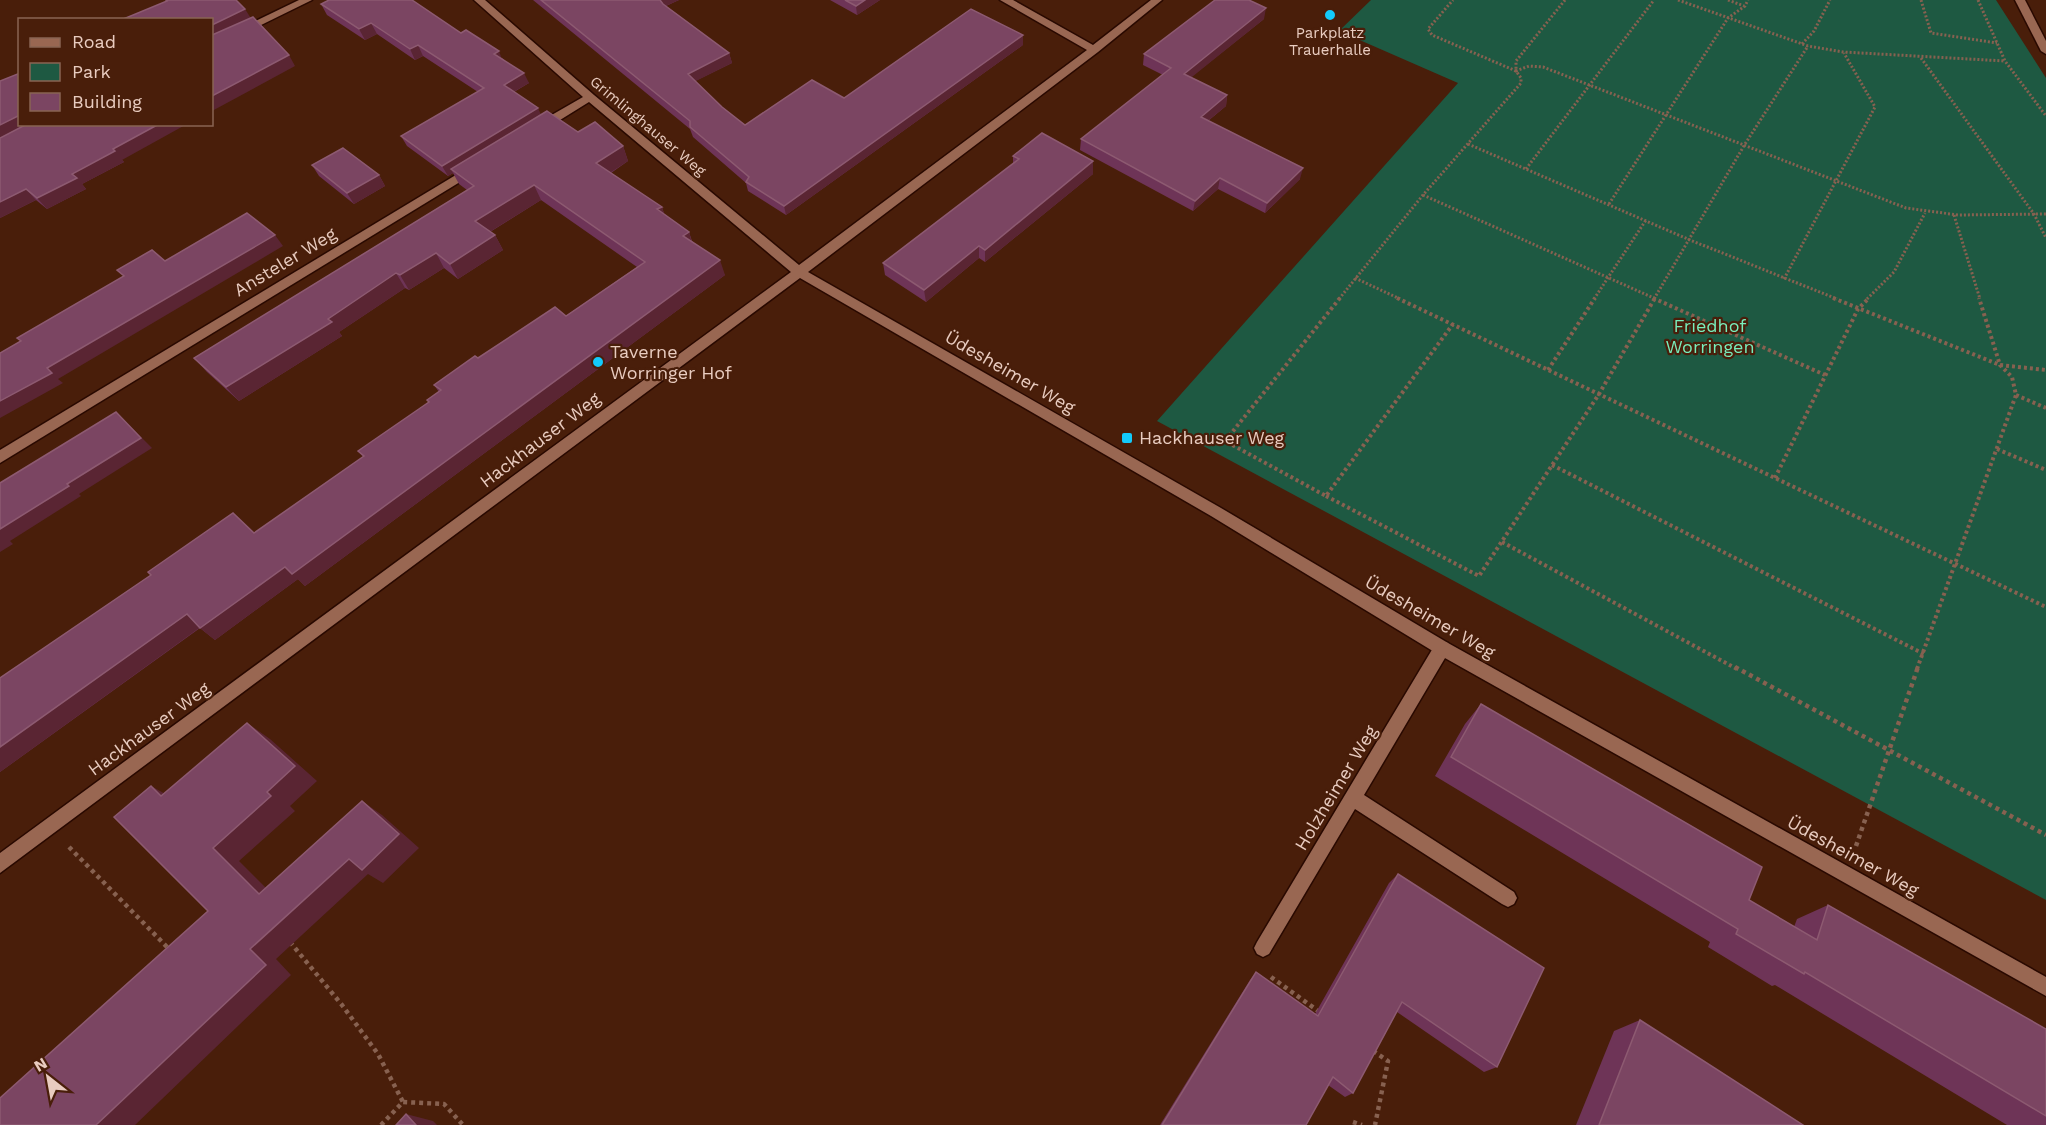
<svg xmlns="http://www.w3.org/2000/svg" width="2046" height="1125" font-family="'Work Sans',sans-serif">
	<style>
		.green { fill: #1e5942 }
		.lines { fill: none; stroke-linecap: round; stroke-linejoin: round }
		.lane-casing { stroke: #290900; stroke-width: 3 }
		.street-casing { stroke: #290900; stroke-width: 3 }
		.path-far2 { stroke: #876150; stroke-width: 3; stroke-dasharray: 2 2; stroke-linecap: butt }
		.path-far1 { stroke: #876150; stroke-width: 4; stroke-dasharray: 3 3; stroke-linecap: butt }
		.path { stroke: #876150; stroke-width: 4.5; stroke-dasharray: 4 4; stroke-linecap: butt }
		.lane { fill: #996752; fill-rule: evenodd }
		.street { fill: #996752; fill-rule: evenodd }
		.wall { fill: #6e3457 }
		.shaded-wall { fill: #5a2533 }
		.building { fill: #7b4562; stroke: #8d5a71; stroke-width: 1.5 }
		.poi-dot { fill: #13cafb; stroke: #491e0a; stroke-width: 2 }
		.labels { text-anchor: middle; stroke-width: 4.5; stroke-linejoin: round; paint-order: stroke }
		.far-poi-label { font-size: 15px; fill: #e9ccc0; stroke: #491e0a }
		.far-street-label { font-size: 15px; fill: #e9ccc0; stroke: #491e0a }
		.street-label { font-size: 18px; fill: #e9ccc0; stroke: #491e0a }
		.park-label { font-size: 18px; fill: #78eebc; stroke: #491e0a }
		.poi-label { font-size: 18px; fill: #e9ccc0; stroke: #491e0a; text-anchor: start }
	</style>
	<rect width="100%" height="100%" fill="#491e0a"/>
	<path class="green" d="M1371,0H1996L2046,78V900L1157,421L1458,83L1339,31Z"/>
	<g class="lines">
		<g class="lane-casing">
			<path id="lane" d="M1442,641L1448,643L1450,648L1448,653L1364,795L1514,892L1517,898L1514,904L1508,907L1502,904L1355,809L1269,954L1263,957L1257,954L1254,948L1257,942L1436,643Z"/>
		</g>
		<g class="street-casing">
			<g id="street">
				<path d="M299,0H312L212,49V42Z"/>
				<path d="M474,0H485L594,95L799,265L1087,50L1000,0H1013L1093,45L1151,0H1162L1098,52L808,272L1221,508L1448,643L2046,977V996L1436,653L1211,516L800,278L0,873V853L791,272L589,102L544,130H536V124L583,97Z"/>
				<path d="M2015,0H2025L2046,41V54L2041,51Z"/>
				<path d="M474,164L478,165V171L0,463V450Z"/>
			</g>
		</g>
		<g class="path-far2">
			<path d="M1565,0L1516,61V71L1529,66L1543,67L1906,208L1958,215L2046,214"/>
			<path d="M1678,0L1808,46L1843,52L2005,61"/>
			<path d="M1728,0L1744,6"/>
			<path d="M1921,0L1931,33L1997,43"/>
			<path d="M1978,0L2005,61L2046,116"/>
			<path d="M1802,44L1814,31L1830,0"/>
			<path d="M1921,58L2034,214L2046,238"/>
			<path d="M1468,144L1690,240L1837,299"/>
			<path d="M1526,169L1654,0"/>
			<path d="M1423,195L1656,299"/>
			<path d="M1609,204L1728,18L1745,6L1748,0"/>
			<path d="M1954,215L1980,299"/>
			<path d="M1355,278L1400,299"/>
			<path d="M1784,279L1875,107L1844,53"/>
			<path d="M1339,299L1423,195L1521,83V78L1516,71L1432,35L1428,29L1453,0"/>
			<path d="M1594,299L1646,220"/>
			<path d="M1654,299L1745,144L1808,46"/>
			<path d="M1867,299L1894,272L1925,213"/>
		</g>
		<g class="path-far1">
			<path d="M1340,298L1225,441L1326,496L1453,324"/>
			<path d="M1397,298L2046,607"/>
			<path d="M1653,298L1825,375"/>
			<path d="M1833,298L2000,365L2046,370"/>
			<path d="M1548,370L1595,298"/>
			<path d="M2016,395L2046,408"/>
			<path d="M1997,449L2046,470"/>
			<path d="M1552,465L1924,654"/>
			<path d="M1775,478L1858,309L1869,298"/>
			<path d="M1326,496L1479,576L1599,394L1655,298"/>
			<path d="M1502,542L1737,669"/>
			<path d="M1917,669L2016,395L2012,377L2000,365L1979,298"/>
		</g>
		<g class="path">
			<path d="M1735,667L2046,835"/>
			<path d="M1856,846L1918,667"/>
			<path d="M69,847L168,948L172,947"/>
			<path d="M290,942L342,1005L378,1054L403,1102"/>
			<path d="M1271,977L1321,1013"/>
			<path d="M1373,1051L1388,1061L1375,1125"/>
			<path d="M1353,1122L1362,1125"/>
			<path d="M381,1125L403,1102L444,1104L463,1125"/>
		</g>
		<use href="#lane" class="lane"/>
		<use href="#street" class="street"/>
	</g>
	<g class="wall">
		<path d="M533,0H679L666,6L729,53L732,63L695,81L722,107L745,125L844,98L1023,45L786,215L748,191L746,183L693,137L690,129Z"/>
		<path d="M830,0H880L857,15Z"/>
		<path d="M321,4L502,58L529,83L514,92L541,115L578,132L623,146L628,161L611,173L662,207L664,214L689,232L692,241L725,275L305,586L298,579L215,640L200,628L0,772V678L254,533L363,457L358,451L429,402L427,400L439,392L434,385L478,358L566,316L637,267L541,200L490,232L495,235L503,250L458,279L444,268L409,290L405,288L339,332L342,336L239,401L207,372L194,358L467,190L459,184L453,173L448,176L407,146L401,136L478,92L423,56L415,60L377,34L365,40L327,15Z"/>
		<path d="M1264,19L1191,77L1227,95L1226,106L1208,121L1300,179L1265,213L1218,189L1193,211L1080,150L1081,139L1163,75L1143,65L1144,54Z"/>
		<path d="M20,124L122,160L124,162L82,184L86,189L47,209L36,200L0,218Z"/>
		<path d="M1013,156L1093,174L985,262L979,258L926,302L885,275L883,263L1013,164Z"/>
		<path d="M312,165L379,175L385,186L354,204L319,176Z"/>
		<path d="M1481,704L1749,900L1794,927L1797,919L1828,905L2046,1029V1125H2007L1775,985L1772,986L1708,947L1710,942L1435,776L1465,724Z"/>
		<path d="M1398,874L1497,1067L1484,1072L1397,1012L1353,1093L1345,1097L1328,1085L1306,1125H1160L1250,980L1256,972L1315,1014L1389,883Z"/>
		<path d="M1640,1020L1803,1125H1576L1614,1031Z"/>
	</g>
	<g class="shaded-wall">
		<path d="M659,0H679L661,8Z"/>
		<path d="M865,0H880L857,15L856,6Z"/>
		<path d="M1266,8L1264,19L1182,85L1184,74Z"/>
		<path d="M245,9L252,20L212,40V25Z"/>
		<path d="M371,23L377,34L365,40L359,29Z"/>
		<path d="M1023,35V45L786,215L784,206Z"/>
		<path d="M418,45L423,56L415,60L410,49Z"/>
		<path d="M499,51L503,62L494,54Z"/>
		<path d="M729,53L732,63L690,84L688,74Z"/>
		<path d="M289,55L295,66L212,111V96Z"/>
		<path d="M524,73L529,83L508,95L504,85Z"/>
		<path d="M1227,95L1226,106L1199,128L1201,117Z"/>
		<path d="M538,108L543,119L451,169L453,173L448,176L442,166Z"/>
		<path d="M20,115V124H33L0,140V125Z"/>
		<path d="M159,124H187L122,160L124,162L82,184L86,189L47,209L37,198L72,174L113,149Z"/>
		<path d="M623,146L628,161L602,178L596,163Z"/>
		<path d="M1093,161V174L985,262V250Z"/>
		<path d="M1303,168L1300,179L1265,213L1267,203Z"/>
		<path d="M379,175L385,186L354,204L347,193Z"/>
		<path d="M1220,178L1218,189L1193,211L1195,201Z"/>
		<path d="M534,185L541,200L483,236L475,221Z"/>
		<path d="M26,189L36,200L0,218V202Z"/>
		<path d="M662,207L667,222L657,209Z"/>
		<path d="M689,232L693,247L683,236Z"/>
		<path d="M275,235L283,246L58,379L63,383L0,418V401L47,368Z"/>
		<path d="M495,235L503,250L458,279L450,264Z"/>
		<path d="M979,246V258L926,302L924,290Z"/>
		<path d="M436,253L444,268L409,290L400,275Z"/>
		<path d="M720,260L725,275L305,586L298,579L215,640L200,628L285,567Z"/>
		<path d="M396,273L405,288L339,332L342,336L239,401L226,387Z"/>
		<path d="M116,412L152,448L79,494L81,496L10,541L13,544L0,552V529L67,484Z"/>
		<path d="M187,614L202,626L0,772V747Z"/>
		<path d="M247,723L270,739L317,781L290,806L295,811L239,861L284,906L259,894L213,848L267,792Z"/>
		<path d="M151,786L178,801L161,796Z"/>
		<path d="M362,801L382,815L419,848L383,883L368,874L276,959L291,975L135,1125H96L250,949Z"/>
		<path d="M406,1114L433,1121L437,1125H416Z"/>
	</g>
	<g class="building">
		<path d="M166,0H236L245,9L212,25V20H121L167,1Z"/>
		<path d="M329,0H412L461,33L466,30L499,51L494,54L524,73L504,85L538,108L442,166L401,136L484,88L418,45L410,49L371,23L359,29L321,4Z"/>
		<path d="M541,0H660L663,4L729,53L688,74L722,107L745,125L812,80L844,98L971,9L1023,35L784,206L746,182L749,177L690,127V121Z"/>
		<path d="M845,0H865L856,6Z"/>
		<path d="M1215,0H1249L1266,8L1184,74L1227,95L1201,117L1303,168L1267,203L1220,178L1195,201L1081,139L1171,68L1144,54Z"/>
		<path d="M253,17L289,55L212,96V35Z"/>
		<path d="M20,73V115L0,125V81Z"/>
		<path d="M547,111L578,132L595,122L623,146L596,163L662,207L657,209L689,232L683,236L720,260L292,574L285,567L200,628L187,614L0,747V678L151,575L148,572L233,513L254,533L364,456L358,451L429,402L427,400L441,390L434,385L475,356L478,358L555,307L566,316L645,262L534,185L475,221L495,235L450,264L436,253L400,275L396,273L328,319L332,322L226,387L194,358L474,186L451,169Z"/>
		<path d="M27,124H159L113,149L115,151L72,174L77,178L37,198L26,189L0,202V138Z"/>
		<path d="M1042,133L1093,161L985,250L979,246L924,290L883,263L1019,159L1013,156Z"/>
		<path d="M343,148L379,175L347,193L312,165Z"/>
		<path d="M247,213L275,235L47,368L52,373L0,401V353L21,341L17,338L124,276L117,270L152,250L165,261Z"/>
		<path d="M116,412L141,438L67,484L69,486L0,529V483Z"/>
		<path d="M1481,704L1762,867L1749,900L1817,940L1828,905L2046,1029V1116L1805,972L1804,974L1736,934L1738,929L1451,757Z"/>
		<path d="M247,723L295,766L267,792L271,796L213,848L259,894L362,801L399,834L362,870L349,859L250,949L266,965L96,1125H0V1098L208,911L114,817L151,786L161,796Z"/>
		<path d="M1398,874L1544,968L1497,1067L1402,1002L1353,1093L1333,1077L1306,1125H1162L1256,972L1318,1016Z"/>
		<path d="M1640,1020L1803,1125H1599Z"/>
		<path d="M406,1114L416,1125H396Z"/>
	</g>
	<g class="poi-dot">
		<circle cx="1330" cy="15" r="6"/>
		<circle cx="598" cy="362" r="6"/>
		<rect x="1121" y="432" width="12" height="12" rx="3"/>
	</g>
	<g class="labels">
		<g class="far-poi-label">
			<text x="1330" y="38">Parkplatz<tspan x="1330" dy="17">Trauerhalle</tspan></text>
		</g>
		<g class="far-street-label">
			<text transform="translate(648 126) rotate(40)" y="5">Grimlinghauser Weg</text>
		</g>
		<g class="street-label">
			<text transform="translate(285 262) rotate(-31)" y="6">Ansteler Weg</text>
			<text transform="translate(1010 372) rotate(30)" y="6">Üdesheimer Weg</text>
			<text transform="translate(540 440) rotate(-37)" y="6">Hackhauser Weg</text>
			<text transform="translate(1430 617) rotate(30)" y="6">Üdesheimer Weg</text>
			<text transform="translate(149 729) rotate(-36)" y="6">Hackhauser Weg</text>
			<text transform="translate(1336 788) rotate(-59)" y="6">Holzheimer Weg</text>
			<text transform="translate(1853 856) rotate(29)" y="6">Üdesheimer Weg</text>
		</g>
		<g class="park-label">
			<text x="1710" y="332">Friedhof<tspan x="1710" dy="21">Worringen</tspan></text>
		</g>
		<g class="poi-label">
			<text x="610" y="358">Taverne<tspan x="610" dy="21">Worringer Hof</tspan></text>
			<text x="1139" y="444">Hackhauser Weg</text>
		</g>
	</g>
	<rect x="18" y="18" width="195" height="108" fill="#491e0a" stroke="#896453" stroke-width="1.5"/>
	<rect x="30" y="38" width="30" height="9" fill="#996752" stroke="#896453" stroke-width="1.5"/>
	<text x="72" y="48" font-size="18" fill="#e9ccc0">Road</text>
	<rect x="30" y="63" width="30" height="18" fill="#1e5942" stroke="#896453" stroke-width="1.5"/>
	<text x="72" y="78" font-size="18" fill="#e9ccc0">Park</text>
	<rect x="30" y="93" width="30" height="18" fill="#7b4562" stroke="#896453" stroke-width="1.5"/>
	<text x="72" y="108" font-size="18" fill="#e9ccc0">Building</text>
	<g transform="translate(48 1077) rotate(329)" stroke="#491e0a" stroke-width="4.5" paint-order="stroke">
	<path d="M0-4.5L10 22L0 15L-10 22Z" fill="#e9ccc0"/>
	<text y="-9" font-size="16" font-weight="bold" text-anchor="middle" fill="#e9ccc0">N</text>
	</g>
</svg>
